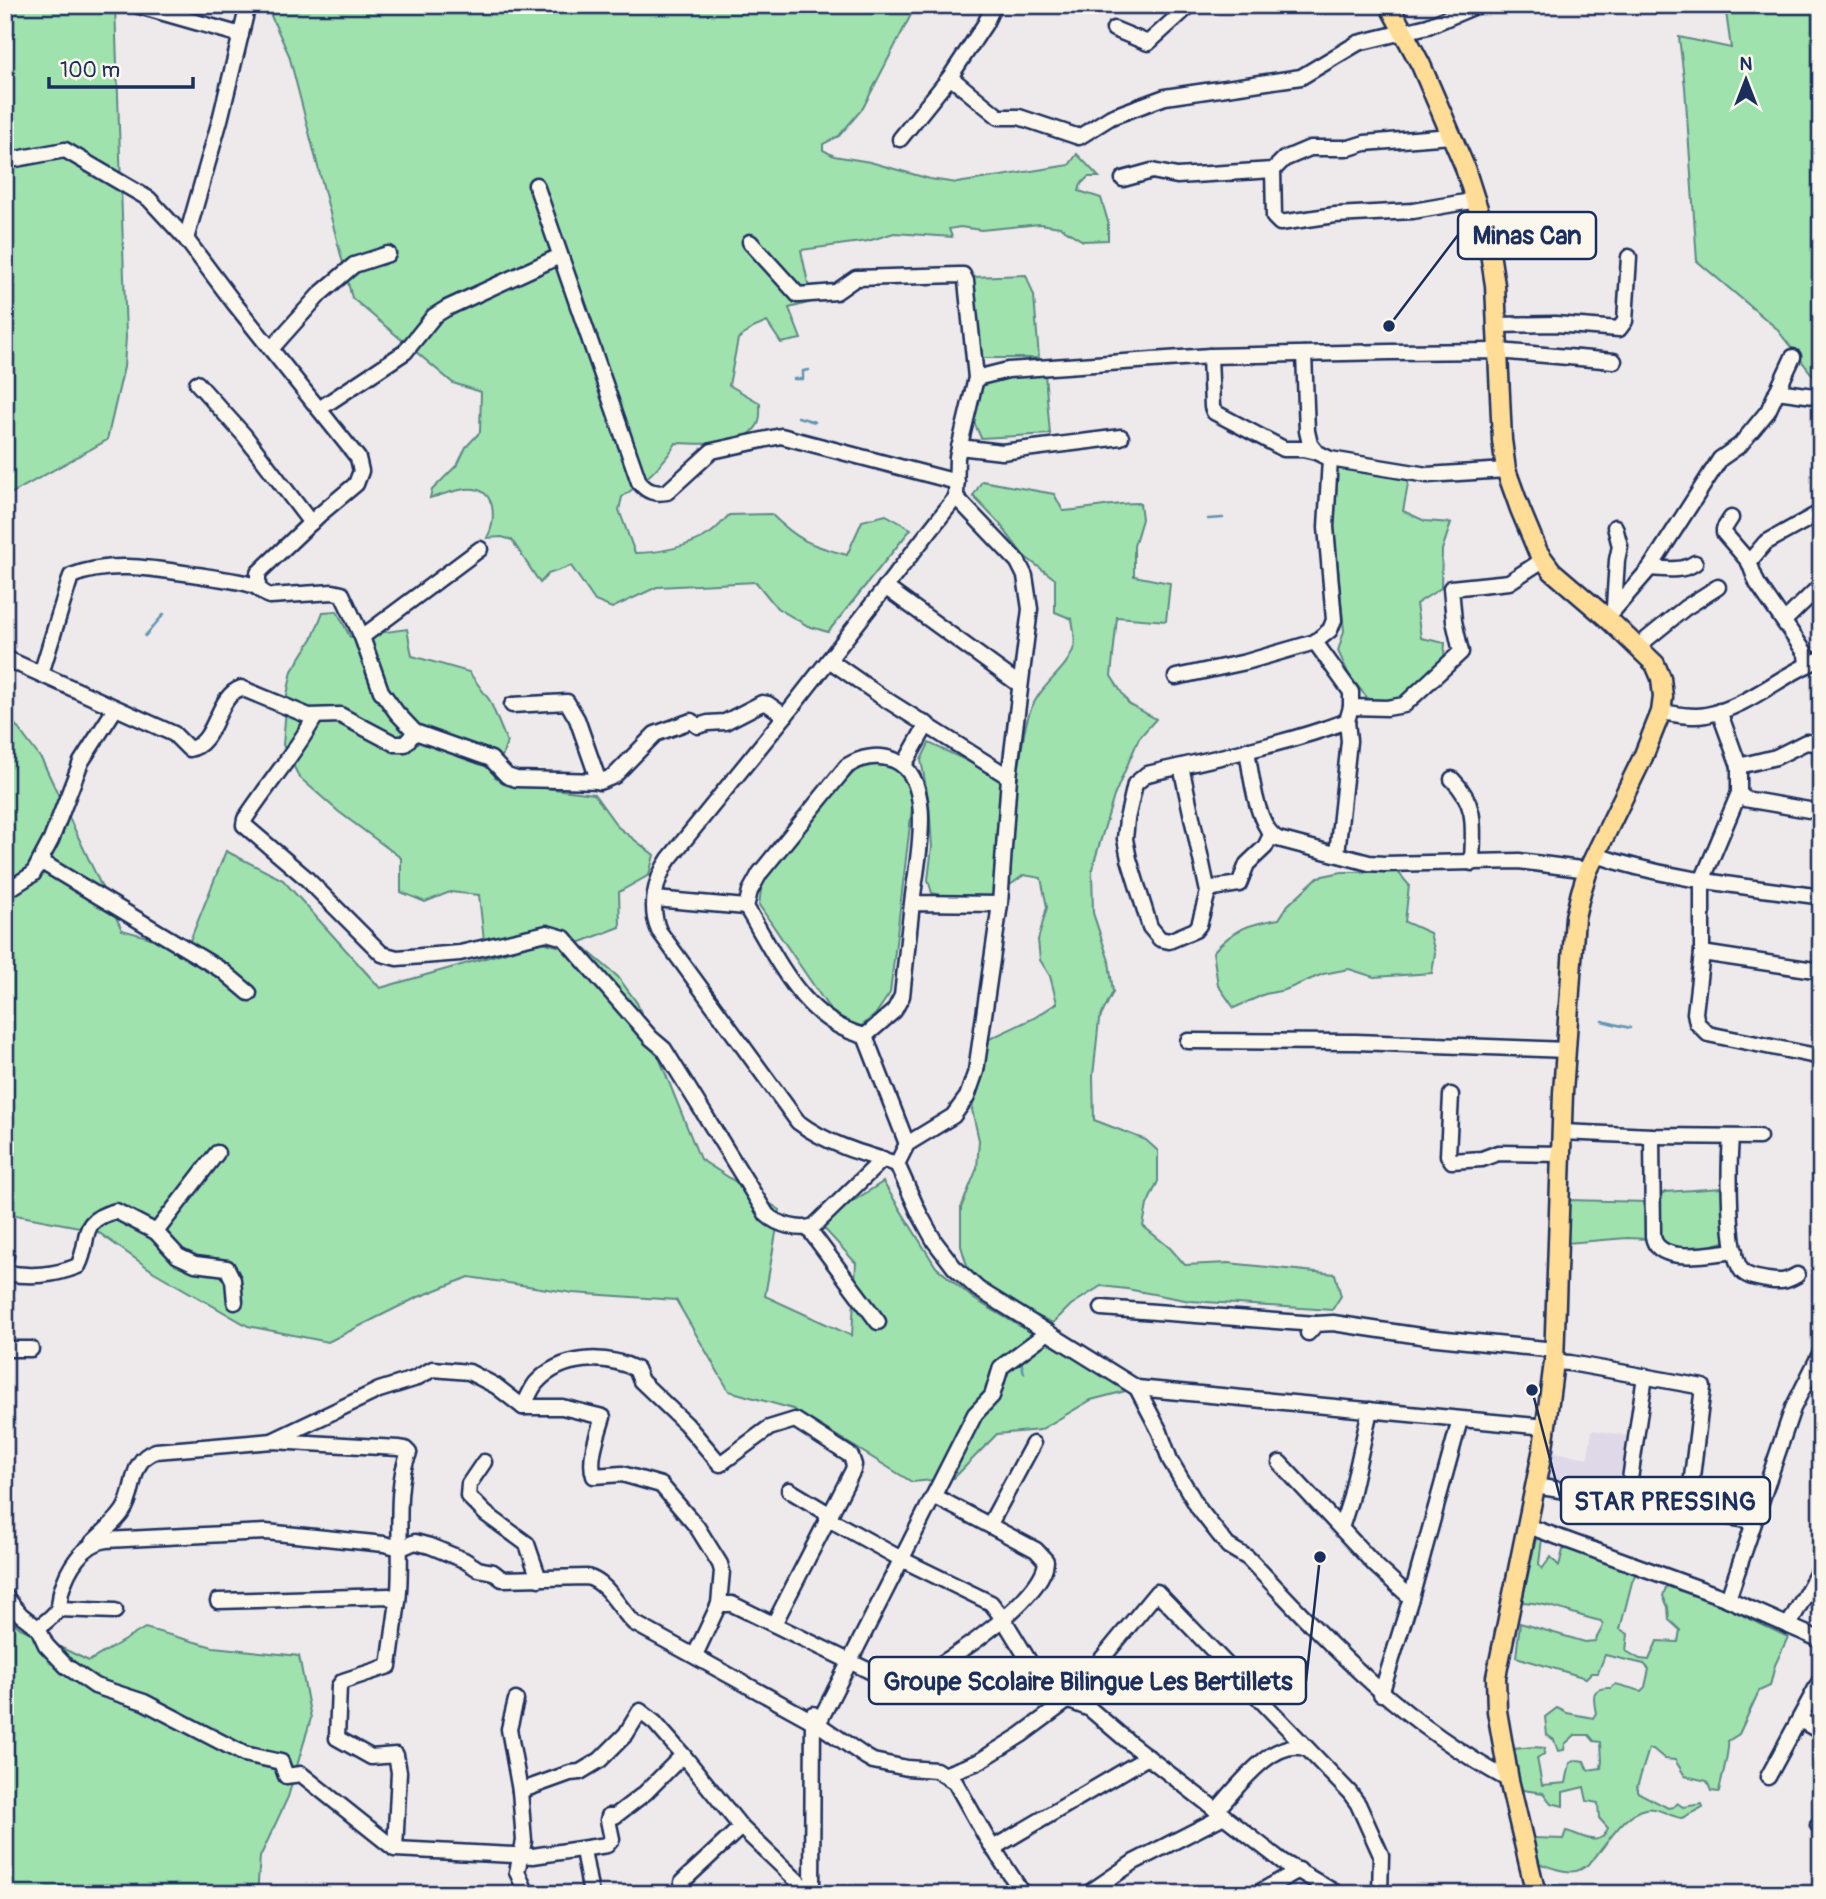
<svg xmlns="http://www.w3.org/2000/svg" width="1826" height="1899" font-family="Pangolin,sans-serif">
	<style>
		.built { fill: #dfd8e8 }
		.green { fill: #9fe2ae; stroke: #5d8886; stroke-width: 2 }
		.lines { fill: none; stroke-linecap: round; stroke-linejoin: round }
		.stream { stroke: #5e96b1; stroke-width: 2.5 }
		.minor-casing { stroke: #1b2f5e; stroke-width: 19 }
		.major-casing { stroke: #1b2f5e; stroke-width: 23 }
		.minor { stroke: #fbf7ec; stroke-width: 14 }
		.major { stroke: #ffdd96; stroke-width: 18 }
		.leader { fill: none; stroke: #1b2f5e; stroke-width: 2.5 }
		.callout-dot { fill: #1b2f5e; stroke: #fbf7ec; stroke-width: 2.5 }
		.callout { fill: #fbf7ec; stroke: #1b2f5e; stroke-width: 2.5 }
		.callout-label { font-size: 26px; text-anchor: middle; font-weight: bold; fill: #1b2f5e }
	</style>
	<rect width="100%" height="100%" fill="#eee9ea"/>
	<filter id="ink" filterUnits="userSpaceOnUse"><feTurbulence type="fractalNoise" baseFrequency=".0143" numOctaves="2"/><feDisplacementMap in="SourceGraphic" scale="14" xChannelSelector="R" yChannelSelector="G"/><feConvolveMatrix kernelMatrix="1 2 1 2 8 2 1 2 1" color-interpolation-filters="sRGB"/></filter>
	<g filter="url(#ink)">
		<path class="built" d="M1592,1430L1629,1436L1623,1487L1616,1491L1552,1481L1549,1475L1553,1452L1588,1458Z"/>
		<g class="green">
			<path d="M5,5H115L126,337L124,367L107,440L5,497Z"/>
			<path d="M266,5H916L863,108L839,136L823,144V150L834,156L870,162L930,179L957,183L1069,165L1077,154L1099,177H1088L1081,184L1079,191L1101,198L1108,222V240L1083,241L1060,227L1040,224L981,230L960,227L949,229L952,237L894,233L868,241L801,250L812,302L789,308L801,339L781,343L767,322L753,328L738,339L729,385L760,403C760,410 761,419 758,424C744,450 700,443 676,443C662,467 643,482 622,497L619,510L635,553C658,553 689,547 709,534C717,529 723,521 729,515L771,514C799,541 810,545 847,555L862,521L886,515L911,529L828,632L808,626L777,608L756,582L657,587L612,608L595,601L571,566L548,574L540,583L512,540L502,537L487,538C492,529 494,517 492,506C484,476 451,493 430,498L432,490L458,464L466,447L480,432L481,392L453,383L352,298L289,55Z"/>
			<path d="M1725,5H1821V386L1776,328L1697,261L1685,87L1679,37L1731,48Z"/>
			<path d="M1026,275L1034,296L1039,358H982L973,277Z"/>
			<path d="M1045,374L1050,434L981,438L973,420L983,386L992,380L1006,377Z"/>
			<path d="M1335,467L1409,479L1403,511L1425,521L1451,523L1442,550L1441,588L1416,604L1421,638L1445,643L1444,657L1399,702L1369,700L1350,677L1338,651L1344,631L1332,506Z"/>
			<path d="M982,481L1054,494L1063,511C1090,509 1114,503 1140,503L1142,519L1134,546V576L1170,583L1166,621L1117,617L1111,676L1129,704L1156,719L1139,738L1114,796L1092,869L1093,913L1109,961L1113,992L1099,1020L1093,1076L1094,1120L1146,1140L1158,1151V1181L1147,1205L1143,1226L1170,1248L1185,1265L1228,1263L1335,1274L1341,1296L1332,1310L1190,1301L1127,1289L1101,1286L1071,1305L1053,1323L1019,1308L991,1290L968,1269L961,1246V1208L977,1168L979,1140L972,1110L985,1041L1034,1018L1057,1003L1050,976L1040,960L1038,940L1047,907L1041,878L1024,875L993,897L957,899L932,893L928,880L932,847L929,803L921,760L929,743L972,763L990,775L1017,776C1023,752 1022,723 1035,701C1045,682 1068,668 1074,647C1076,639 1073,627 1072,619L1055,612V579L1024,556L999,523L973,496Z"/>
			<path d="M337,611L350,637L407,629L412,656L469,672L490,701L507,742L495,778L537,787L594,794L618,827L654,855L649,875L619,892L620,927L581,942L545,938L489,954L484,941L479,895L450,892L425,902L401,892V858L339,812L299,777L283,745L287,695L292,671L313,637L323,612Z"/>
			<path d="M5,711L42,760L122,930L187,948L226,851L283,880L380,988L542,942L561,947H583L618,977L637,1003L700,1159L780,1210L765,1296L852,1336L856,1263L819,1223L883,1182L936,1267L974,1299L1104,1376L1137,1388L1091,1400L1040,1430L997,1434L954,1478L912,1482L793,1409L729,1391L676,1300L573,1293L469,1277L416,1298L328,1342L248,1326L154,1272L95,1230L5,1213Z"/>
			<path d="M885,763L905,774L914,791L890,993L875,1015L860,1027L835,1017L759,905L762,882L829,798L862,764Z"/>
			<path d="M1342,872H1398L1409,885L1405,922L1430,933L1435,953L1432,973L1374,977L1349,969L1323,974L1285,990L1265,994L1234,1008L1218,985L1213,952C1234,929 1248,924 1279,919L1288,905L1318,877Z"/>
			<path d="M1721,1188L1726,1206L1727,1241L1704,1248L1654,1251L1648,1239L1627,1238L1567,1243L1568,1200L1648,1202L1665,1192Z"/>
			<path d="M1537,1534L1542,1538L1539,1564L1542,1569L1551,1557L1559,1566L1563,1550L1567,1548L1610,1561L1636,1573L1632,1582L1620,1629L1628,1634L1626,1651L1640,1659L1649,1660L1657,1641L1678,1642L1680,1630L1669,1620L1668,1607L1663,1596L1667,1584L1704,1597L1788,1637L1775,1665L1770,1686L1759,1691L1739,1734L1728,1741C1730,1750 1721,1780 1719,1792L1711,1791L1707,1781L1685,1776L1675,1760L1665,1759L1653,1749H1649L1637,1787V1792L1668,1808L1673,1807L1677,1803L1683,1807L1702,1804L1703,1807L1682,1818C1670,1817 1657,1806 1645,1809C1616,1815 1599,1866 1576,1871C1563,1873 1550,1867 1538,1863L1533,1838L1563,1839L1566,1831C1581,1834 1600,1850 1608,1828L1599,1818L1598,1803L1587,1801L1584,1787L1563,1792V1806L1551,1803L1543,1793L1523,1790L1519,1784L1514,1749L1533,1747L1545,1748L1544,1754L1537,1758L1542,1785L1566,1783L1570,1763L1577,1760L1584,1761L1588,1770L1601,1768L1602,1761L1601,1742L1594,1741L1589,1735H1575L1565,1744L1564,1750L1558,1751L1554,1740L1547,1735L1545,1717L1557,1708L1567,1713L1593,1718L1596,1713C1593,1697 1590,1687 1611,1688L1616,1684L1641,1691L1645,1687L1649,1669L1644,1664L1605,1655L1598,1673H1591L1586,1678L1516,1657L1520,1623L1585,1642L1595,1641L1603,1626L1601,1621C1574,1615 1550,1603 1522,1602Z"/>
			<path d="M5,1615L20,1628L89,1661L145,1628L213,1647L299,1656L311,1718L288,1797L260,1857L257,1894H5Z"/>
		</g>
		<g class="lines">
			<g class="stream">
				<path d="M794,379H803V371L809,370"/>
				<path d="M798,417L815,422"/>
				<path d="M1208,519L1223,518"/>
				<path d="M145,636L164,614"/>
				<path d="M1602,1021L1630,1028"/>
				<path d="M1020,1357L1024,1373"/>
				<path d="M1660,1889L1664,1894"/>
			</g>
			<g class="minor-casing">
				<g id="minor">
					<path d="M136,5L241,35"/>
					<path d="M994,5L985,24L950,77L999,117H1019L1079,137L1111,117L1165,97L1301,77L1358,43L1428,26L1478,5"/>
					<path d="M1114,29L1148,43L1190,5"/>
					<path d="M900,139L950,77"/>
					<path d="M5,161L65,150L149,199L186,239L234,303L358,458L361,471L356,484L319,515L258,573V582L255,585"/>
					<path d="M1273,170L1274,217L1280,223L1335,215L1413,211L1477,200"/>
					<path d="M1123,179L1152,171L1177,176L1273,170L1284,159L1310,148H1349L1365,143L1451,136"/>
					<path d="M536,185L639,482C647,492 655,494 667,492L712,451L781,436L957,482"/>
					<path d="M186,239L220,120L248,5"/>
					<path d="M750,242L798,295L836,292L856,278L959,275H963L966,281L976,378L957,457L956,497L785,716L669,859C655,879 649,908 659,931L798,1122C827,1144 863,1154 897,1164"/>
					<path d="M1497,325L1555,324L1619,329L1625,321L1629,257"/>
					<path d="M271,349L320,294L354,265L388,254"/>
					<path d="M1304,354L1307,431L1310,444L1316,452L1330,459L1427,475L1506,470"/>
					<path d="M1210,356L1212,407L1214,412L1284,449H1303L1316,452"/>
					<path d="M976,378L1008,370L1210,356L1390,352L1498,351L1614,361"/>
					<path d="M197,383L244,435L311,523"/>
					<path d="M1777,391L1821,397"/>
					<path d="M319,409L405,352L434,316L447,308L560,256"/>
					<path d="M959,447L1002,452L1121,437"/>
					<path d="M956,497L1018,562L1025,576L1030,609L1009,777L1000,904L976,1071L967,1097L953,1116L907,1144L897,1164L919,1213L935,1242L954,1267L978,1289L1137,1388L1546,1427"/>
					<path d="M1731,518L1724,529V533L1749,562L1757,583L1806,654L1807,665"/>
					<path d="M1749,562L1765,543L1821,512"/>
					<path d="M1650,568C1665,569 1682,572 1695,563"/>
					<path d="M885,587L1020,685"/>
					<path d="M1614,607L1617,560L1620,546L1615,527"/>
					<path d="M1607,618L1650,568L1720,459L1740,445L1768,411L1793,357"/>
					<path d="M1784,621L1821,585"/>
					<path d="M362,637L480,549"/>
					<path d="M1637,647L1685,608L1718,587"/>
					<path d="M5,658L174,734L189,749C217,745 215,697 241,688L309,716L340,715L395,744H405L415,732"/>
					<path d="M829,660L882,697L1009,777"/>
					<path d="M41,674L71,576C112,559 161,570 204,576C220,579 237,580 252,585C259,587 263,594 270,596L333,592L342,594L362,637L381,691L397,713L415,732L491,759L507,776L516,779L602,781L614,776L655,734L691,721L698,726L708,723L725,722L762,703L768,704L785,716"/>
					<path d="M1176,677L1246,662L1315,642L1330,630L1334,620L1326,527L1330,459"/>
					<path d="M512,705L567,702L577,719L599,782"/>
					<path d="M1351,707L1387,708L1404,705L1461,652L1454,621L1451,588L1509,582L1543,560"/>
					<path d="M1719,711L1739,766V793L1745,799L1821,812"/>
					<path d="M1661,712C1675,714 1692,718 1706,715C1747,708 1783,673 1821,659"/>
					<path d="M315,717C295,753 268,784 245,819L244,825L305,877L382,954L397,958L460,953L547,933L564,938L651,1038L664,1049L767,1215C778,1225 801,1231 814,1226L883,1159"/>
					<path d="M1247,750C1251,773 1256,827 1278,839L1369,863L1384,864L1519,861L1588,870"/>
					<path d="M904,765L927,724"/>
					<path d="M1181,766L1208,892L1199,925L1195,930L1169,941L1160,939L1150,927L1129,859L1125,839L1127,819L1135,784L1147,774C1214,758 1283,745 1347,721L1351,707V692L1315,642"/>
					<path d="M1739,766L1776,757L1806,742L1821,744"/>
					<path d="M1452,779C1478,805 1473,828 1472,863"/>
					<path d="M1739,793L1702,881V953L1695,1013L1697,1023L1708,1034L1821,1057"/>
					<path d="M1337,854L1349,741L1347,721"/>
					<path d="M1596,855C1668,880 1746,886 1821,897"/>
					<path d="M40,861L223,971L249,993"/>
					<path d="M5,885L14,886L33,874L51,840L81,762L115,709"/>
					<path d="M1208,892L1213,888L1239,884L1247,864L1265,847L1271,835"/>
					<path d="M655,899L746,907"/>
					<path d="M912,903C916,865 938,779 894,760C878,754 861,757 847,766L760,873L750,891L746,907C777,957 802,1021 865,1036L894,1011L902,996L912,903L1000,904"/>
					<path d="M1702,953L1821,971"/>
					<path d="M865,1036L907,1144"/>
					<path d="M1188,1041L1356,1042L1566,1050"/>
					<path d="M1451,1095L1448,1155L1452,1161L1482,1159L1498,1153L1561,1154"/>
					<path d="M1562,1132L1652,1136L1759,1137"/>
					<path d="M1652,1136L1653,1236C1657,1266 1713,1253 1735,1251"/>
					<path d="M1731,1138C1729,1163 1727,1254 1742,1271C1748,1278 1759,1278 1767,1280C1780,1282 1785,1282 1797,1275"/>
					<path d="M808,1228L878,1322"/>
					<path d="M156,1232L217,1153"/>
					<path d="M5,1257L6,1256"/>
					<path d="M5,1273C31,1277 53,1276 78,1266C92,1239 76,1221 116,1211L156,1232L178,1256L195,1264L227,1268L233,1280L235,1302"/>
					<path d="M1102,1308L1316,1324"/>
					<path d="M1308,1333L1316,1324L1333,1323L1427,1337L1555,1350"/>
					<path d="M5,1349H31"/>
					<path d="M1554,1362L1570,1363L1703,1387L1688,1510"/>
					<path d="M1137,1388L1160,1432L1170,1460L1199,1509L1228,1546L1248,1558C1331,1646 1399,1721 1509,1780"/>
					<path d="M523,1407C527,1400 531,1389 536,1383C561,1355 605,1354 636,1369L641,1381L686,1424L720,1464L769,1428L795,1420L851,1456L854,1465L853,1470L774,1624"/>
					<path d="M523,1407H562L603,1417C598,1434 588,1459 594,1476L622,1474L661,1485L697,1527L720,1564L722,1571L719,1604L695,1655"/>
					<path d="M274,1440L379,1390L414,1379L433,1369L469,1372L496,1386L523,1407"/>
					<path d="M484,1462L469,1484L468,1496L486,1514L527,1544L539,1579"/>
					<path d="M1280,1463L1375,1565L1411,1598"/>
					<path d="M1535,1486L1754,1521"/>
					<path d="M789,1490L829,1514"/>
					<path d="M1627,1500L1645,1376"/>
					<path d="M827,1518L903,1560L991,1603L1004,1620L1035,1671L1056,1696L1090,1709L1131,1744L1283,1862L1338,1894"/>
					<path d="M990,1524L1033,1444"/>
					<path d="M1528,1526L1728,1599L1821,1640"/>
					<path d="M1341,1528L1350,1500L1370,1410"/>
					<path d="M92,1543C102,1533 115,1523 123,1511C137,1491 128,1460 156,1451L273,1441L398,1448L405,1449L409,1453C392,1489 404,1559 398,1601L395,1602L389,1596L218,1601"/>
					<path d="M5,1596L21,1615L38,1628L46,1645L66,1666L95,1686L144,1702L244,1754L281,1762L286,1776L301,1774L395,1849L533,1856L607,1845L612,1839L608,1820L609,1816H615L645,1793L683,1755"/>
					<path d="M1728,1599L1793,1408L1821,1352"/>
					<path d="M719,1604H732L886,1679C898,1680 911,1679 923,1674C954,1659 1045,1596 1046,1561L1036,1550L934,1496"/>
					<path d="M58,1609L115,1611"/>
					<path d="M1788,1626L1821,1567"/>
					<path d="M38,1628C44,1623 54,1616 58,1609C60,1604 60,1597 61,1592C67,1570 82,1544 106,1540L266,1532L384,1544L401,1548L415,1542L430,1546L464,1560L478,1569L493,1572L502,1579L587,1577C609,1583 618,1608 634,1623L818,1724L866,1757L873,1761L907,1768L936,1770L955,1782L986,1837L1023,1894"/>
					<path d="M1381,1694L1411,1598L1460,1420"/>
					<path d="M516,1700L509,1729L520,1791L524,1841L517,1872L527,1894"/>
					<path d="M1800,1720L1821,1732"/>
					<path d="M818,1724L975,1414L992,1396L1001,1367L1048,1332"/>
					<path d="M946,1774L978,1762L1021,1735L1067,1701L1157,1592L1350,1793L1358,1804L1381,1855L1380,1894"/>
					<path d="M1768,1777L1821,1679"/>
					<path d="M520,1791L570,1773L580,1772L600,1760L626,1734L640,1711L655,1723L683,1755L741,1827L811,1894"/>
					<path d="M1216,1811C1236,1789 1274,1735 1307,1749"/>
					<path d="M1818,1825L1821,1826"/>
					<path d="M993,1848L1148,1757"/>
					<path d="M395,1849L399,1772L396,1755L371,1757L337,1738L339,1686L343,1681L389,1666L398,1601"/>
					<path d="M583,1850L591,1894"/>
					<path d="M682,1882L741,1827"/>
					<path d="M812,1894L813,1714"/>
					<path d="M1087,1894L1134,1862L1224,1816"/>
					<path d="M1256,1894L1299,1870"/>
				</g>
			</g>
			<g class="major-casing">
				<path id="major" d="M1389,5L1421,65L1464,165L1488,240L1495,285L1502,440L1506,470L1520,509L1538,552L1552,571L1607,618L1655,664L1661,678L1663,697L1661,712L1643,757L1588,870L1581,892L1575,917L1563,1093L1554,1362L1543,1448L1496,1677L1497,1711L1509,1780L1536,1894"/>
			</g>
			<use href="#minor" class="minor"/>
			<use href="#major" class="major"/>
		</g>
	</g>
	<path class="leader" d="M1389 326L1458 235M1532 1390L1561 1501M1320 1557L1306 1681"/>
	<g class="callout-dot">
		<circle cx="1389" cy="326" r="7"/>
		<circle cx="1532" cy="1390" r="7"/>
		<circle cx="1320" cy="1557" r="7"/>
	</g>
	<g class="callout">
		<rect x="1458" y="212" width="138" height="47" rx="7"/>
		<rect x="1561" y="1477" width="209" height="47" rx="7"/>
		<rect x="869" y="1657" width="437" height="47" rx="7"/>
	</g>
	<g class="callout-label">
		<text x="1527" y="244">Minas Can</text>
		<text x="1665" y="1510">STAR PRESSING</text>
		<text x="1088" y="1690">Groupe Scolaire Bilingue Les Bertillets</text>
	</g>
	<rect width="1826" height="1899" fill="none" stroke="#fbf7ec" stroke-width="28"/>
	<rect x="14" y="14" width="1798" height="1871" fill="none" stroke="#1b2f5e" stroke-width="2.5" filter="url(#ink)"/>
	<g transform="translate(1746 80)" stroke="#fbf7ec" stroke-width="5" paint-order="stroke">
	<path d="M0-5L12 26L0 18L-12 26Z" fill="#1b2f5e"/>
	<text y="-10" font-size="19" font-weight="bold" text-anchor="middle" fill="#1b2f5e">N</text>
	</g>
	<path d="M49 77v10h144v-10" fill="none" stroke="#1b2f5e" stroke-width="3.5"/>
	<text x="60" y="77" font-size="21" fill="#1b2f5e" stroke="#fbf7ec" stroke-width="5" paint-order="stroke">100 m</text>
</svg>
